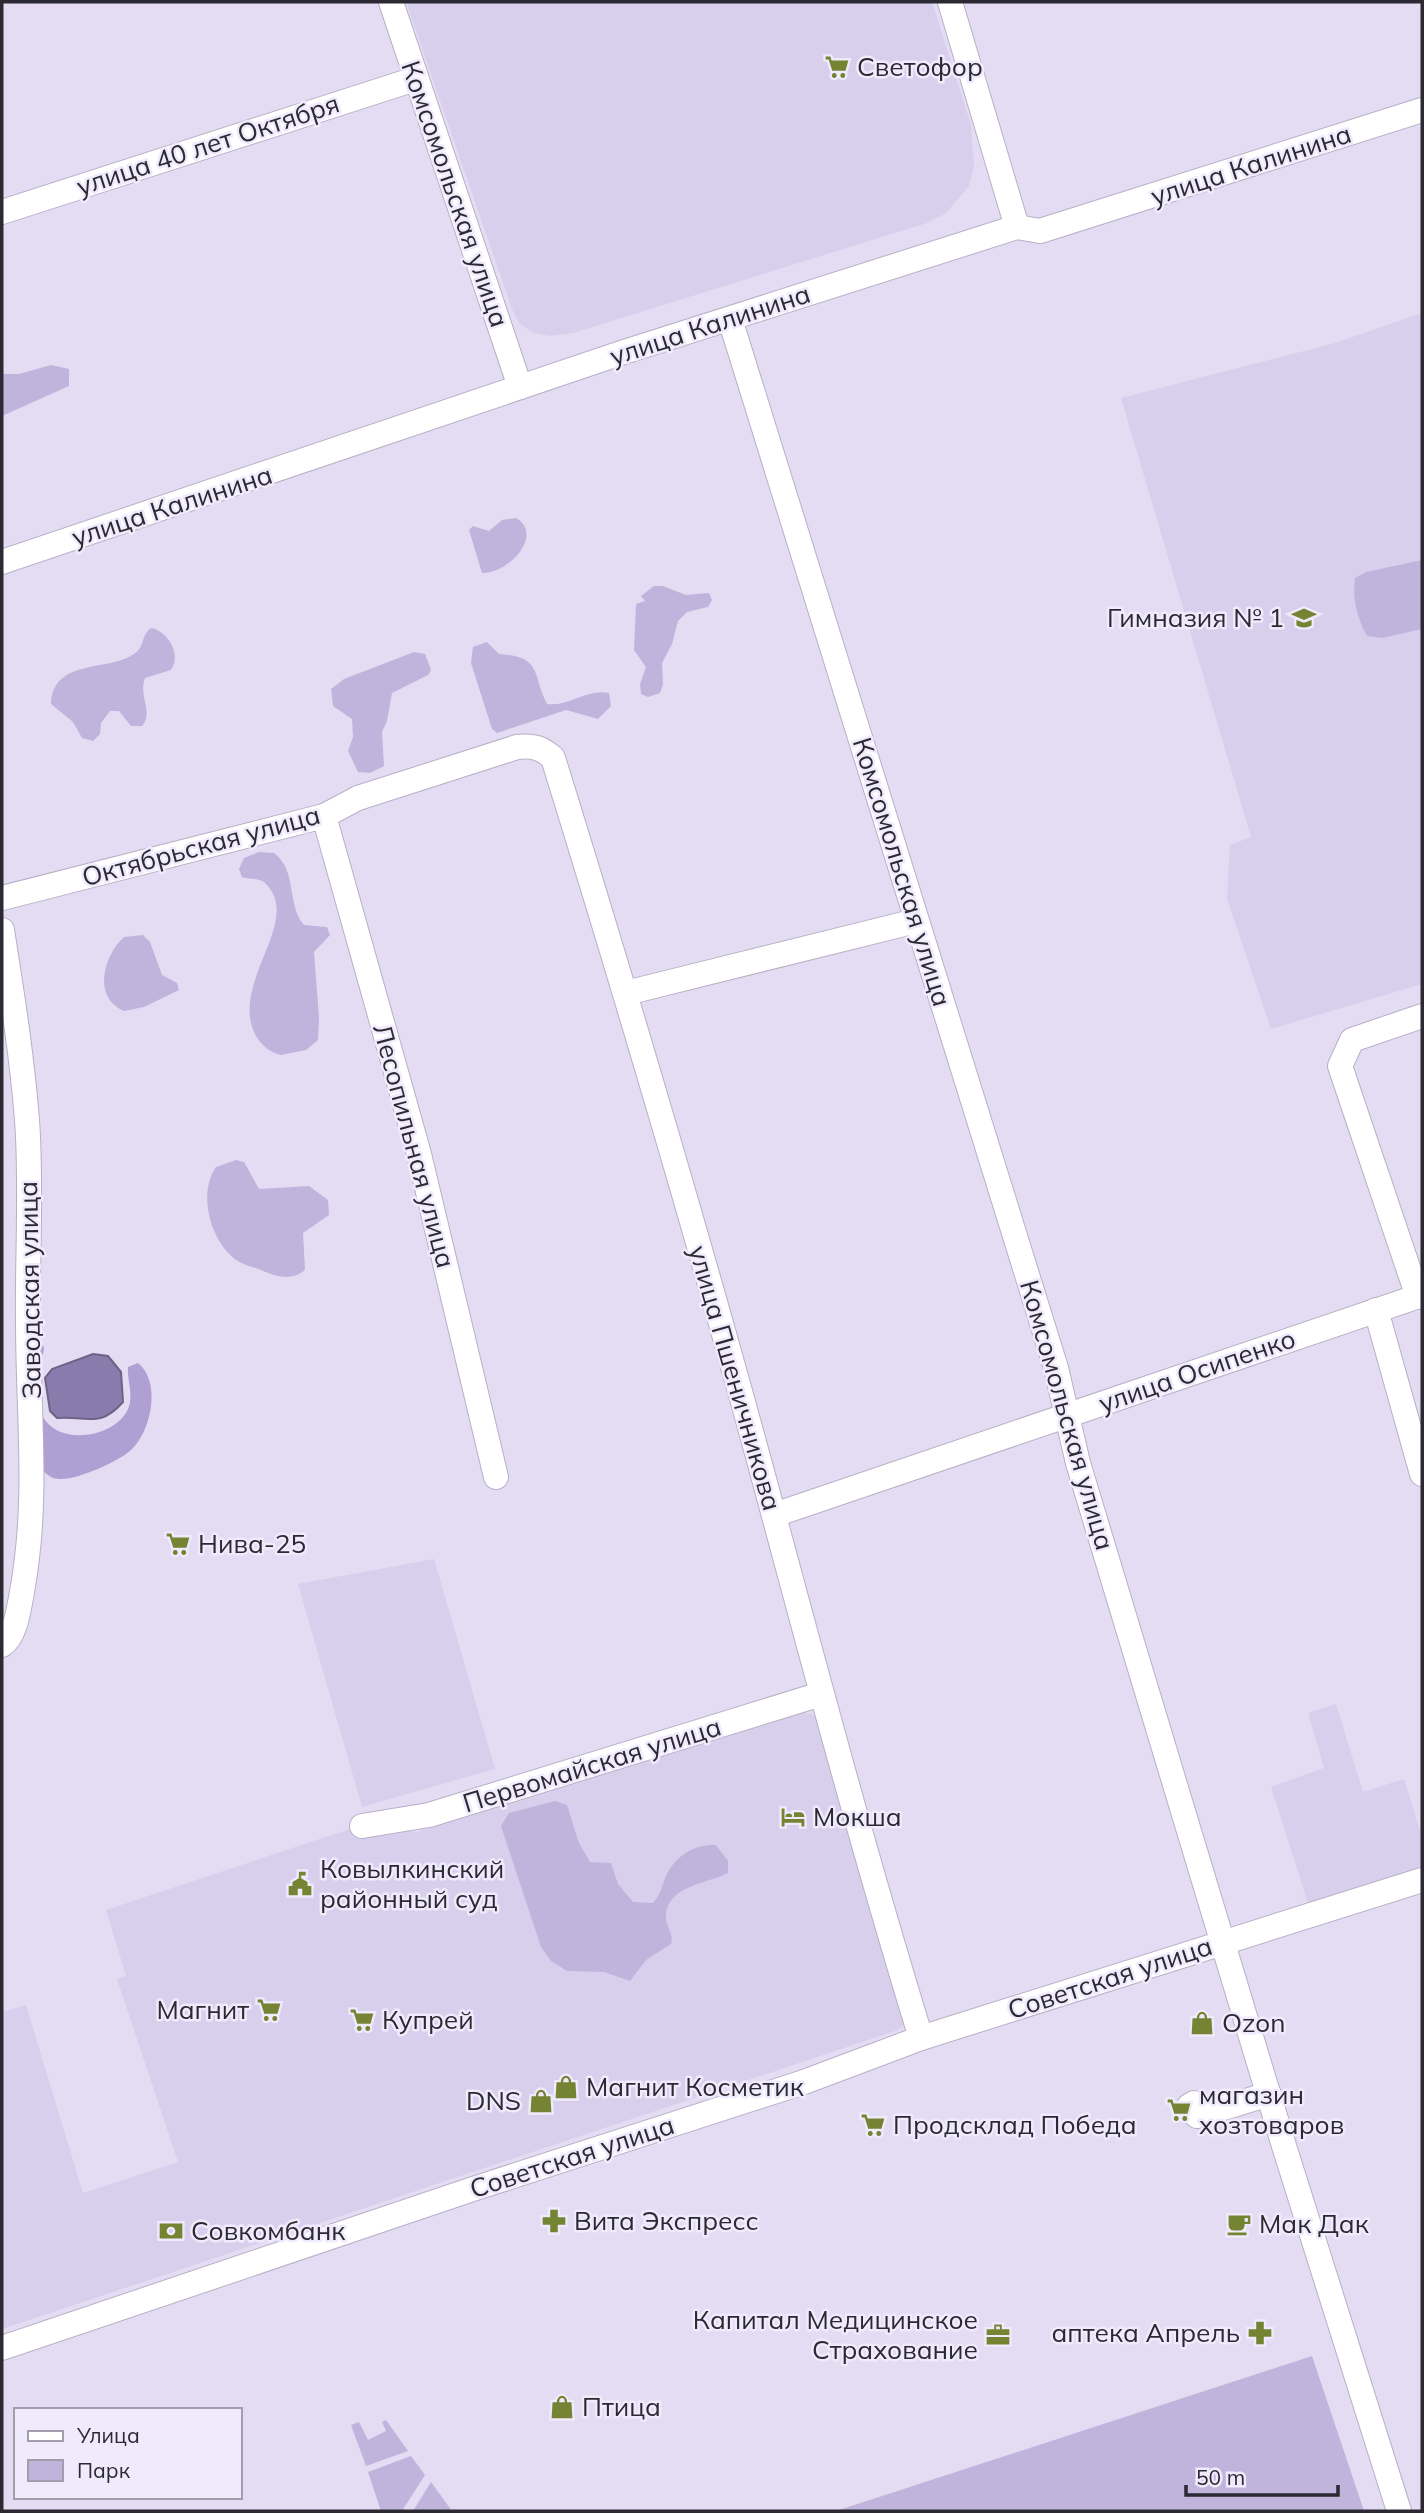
<svg xmlns="http://www.w3.org/2000/svg" width="1424" height="2513" font-family="Mulish,sans-serif">
	<style>
		.built { fill: #d8cfed }
		.green { fill: #c0b4dc }
		.forest { fill: #b09fd3 }
		.water { fill: #8b7bac; stroke: #6e6287; stroke-width: 2 }
		.lines { fill: none; stroke-linecap: round; stroke-linejoin: round }
		.minor-casing { stroke: #b7b0c6; stroke-width: 26 }
		.minor { stroke: #fff; stroke-width: 24 }
		.labels { text-anchor: middle; stroke-width: 5; stroke-linejoin: round; paint-order: stroke }
		.poi-label { font-size: 26px; fill: #2b2931; stroke: #f0eafd; text-anchor: start }
		.street-label { font-size: 26px; fill: #2b2931; stroke: #f0eafd }
	</style>
	<rect width="100%" height="100%" fill="#e3dcf3"/>
	<g class="built">
		<path d="M406,2H932L971,125L974,166L969,186L945,214L927,223L573,333L549,336L532,332L519,323L512,309Z"/>
		<path d="M1422,313V984L1271,1029L1227,899L1230,845L1251,837L1121,398L1335,343Z"/>
		<path d="M434,1559L495,1769L362,1807L298,1584Z"/>
		<path d="M1336,1704L1363,1792L1404,1779L1422,1837V1866L1308,1903L1271,1787L1324,1768L1308,1713Z"/>
		<path d="M798,1710L819,1717L905,2017L904,2025L898,2030L2,2329V2012L26,2005L83,2193L178,2162L117,1979L126,1976L106,1910L362,1825L417,1832Z"/>
	</g>
	<g class="green">
		<path d="M51,365L69,369V386L2,416V374H19Z"/>
		<path d="M516,518C545,535 508,574 482,573L469,530L473,526L489,531L502,520Z"/>
		<path d="M1422,560V629L1382,638L1367,636C1357,618 1352,598 1355,578L1366,572Z"/>
		<path d="M654,586H663L686,595L709,593L712,600L708,607L687,612L678,621L672,644L662,663L663,684L660,693L648,697L641,694L640,684L646,667L634,650L636,604L645,601L641,596Z"/>
		<path d="M151,628C168,631 182,655 171,670L145,678C138,695 154,713 142,726H131L119,711H110L101,723L100,734L93,741L82,738L73,722L51,704C53,658 108,672 134,654C145,647 141,635 151,628Z"/>
		<path d="M487,642L499,654C542,656 532,674 547,704C568,707 588,688 609,693L611,706L598,719L566,710L497,733L492,729L471,663L473,647Z"/>
		<path d="M414,652L425,654L431,670L428,675L392,693L387,721L382,732L384,766L370,773L358,772L348,751L353,737L352,719L333,706L331,689L344,679Z"/>
		<path d="M259,852L274,853C298,871 286,904 304,925L327,927L330,935L314,952L319,1018L318,1040L306,1050L281,1055C271,1053 261,1045 256,1036C228,985 302,923 267,885C261,877 251,880 242,877L239,869L244,858Z"/>
		<path d="M143,935L150,942L162,975L177,983L179,990L144,1007L124,1011C92,997 104,955 124,937Z"/>
		<path d="M236,1160L244,1162L259,1189L309,1186L328,1200L329,1215L303,1233L305,1270C292,1281 277,1277 263,1271C255,1267 245,1266 238,1261C211,1244 197,1194 216,1167Z"/>
		<path d="M555,1801L567,1805L579,1843L590,1862L611,1863L618,1884L633,1902L653,1903C662,1893 662,1883 668,1872C678,1854 696,1844 716,1845L728,1861V1873C706,1884 665,1886 666,1918C667,1929 674,1933 671,1944L646,1960L630,1981L604,1972L567,1971L551,1961L541,1947L501,1826L509,1813Z"/>
		<path d="M1312,2356L1364,2511H836Z"/>
		<path d="M386,2420L408,2451L366,2466L351,2425L359,2422L368,2440L386,2431L382,2422Z"/>
		<path d="M411,2456L425,2475L402,2511H381L368,2472Z"/>
		<path d="M431,2482L452,2511H413Z"/>
	</g>
	<path class="forest" d="M28,1342H40L44,1347C44,1355 40,1359 39,1367C37,1382 36,1401 42,1415C57,1447 115,1438 128,1409C134,1396 127,1381 128,1367L138,1363C162,1382 151,1433 130,1451C117,1462 67,1486 51,1477C33,1467 25,1433 22,1415C18,1391 13,1363 28,1342Z"/>
	<path class="water" d="M93,1354L108,1356L121,1372L123,1402C100,1428 89,1416 57,1418L50,1411L45,1378L52,1369Z"/>
	<g class="lines">
		<g class="minor-casing">
			<g id="minor">
				<path d="M391,2L520,387"/>
				<path d="M950,2L1017,227"/>
				<path d="M2,212L415,79"/>
				<path d="M730,319L1056,1368L1078,1463L1284,2146L1399,2511"/>
				<path d="M2,562L624,352L1017,227L1040,231L1422,110"/>
				<path d="M324,816L419,1154L496,1477"/>
				<path d="M2,898L324,816L358,798L517,747C533,745 542,748 553,758C631,1010 706,1262 774,1516C821,1691 868,1866 921,2038"/>
				<path d="M2,930C12,994 22,1056 27,1120C32,1187 27,1255 28,1322C28,1416 39,1498 22,1592C19,1607 16,1636 2,1645"/>
				<path d="M626,993L916,921"/>
				<path d="M1418,1297L1340,1066L1352,1040L1422,1016"/>
				<path d="M1376,1310L1422,1474"/>
				<path d="M774,1515L1422,1295"/>
				<path d="M362,1826L429,1815L821,1694"/>
				<path d="M1189,2106L1194,2103L1197,2116L1269,2094"/>
				<path d="M2,2348L476,2188L804,2082L921,2038L1422,1880"/>
			</g>
		</g>
		<use href="#minor" class="minor"/>
	</g>
	<defs>
		<g id="supermarket-bare" transform="scale(1.89)"><path d="M-6-5.5h2.5l.6 2H6L4.5 2H-2.5L-4.4-4H-6ZM-1.5 3.2a1.3 1.3 0 1 0 .1 0ZM3 3.2a1.3 1.3 0 1 0 .1 0Z" fill="#748432" stroke="#f0eafd" stroke-width="2.5" paint-order="stroke"/></g>
		<g id="school-bare" transform="scale(1.89)"><path d="M0-5L7-2L0 1L-7-2ZM-4 1L0 2.5L4 1V4Q0 6-4 4Z" fill="#748432" stroke="#f0eafd" stroke-width="2.5" paint-order="stroke"/></g>
		<g id="hotel-bare" transform="scale(1.89)"><path d="M-6-4.5h1.5V1H6V5H4.5V3h-9V5H-6ZM-4 0a1.8 1.8 0 1 1 3.6 0ZM.5 0V-2.5h3Q6-2.5 6 0Z" fill="#748432" stroke="#f0eafd" stroke-width="2.5" paint-order="stroke"/></g>
		<g id="civic-bare" transform="scale(1.89)"><path d="M-.6-6.5H3V-4.5H.6V-3L4-1V1h2V6H-6V1h2V-1L-.6-3ZM-1.2 2.5V6h2.4V2.5Z" fill="#748432" stroke="#f0eafd" stroke-width="2.5" paint-order="stroke"/></g>
		<g id="shop-bare" transform="scale(1.89)"><path d="M-5-2.5h2.3a2.7 3.5 0 0 1 5.4 0H5L5.5 6h-11ZM-1.5-2.5h3a1.5 2.3 0 0 0-3 0Z" fill="#748432" stroke="#f0eafd" stroke-width="2.5" paint-order="stroke"/></g>
		<g id="pharmacy-bare" transform="scale(1.89)"><path d="M-2-6h4v4h4v4h-4v4h-4v-4h-4v-4h4Z" fill="#748432" stroke="#f0eafd" stroke-width="2.5" paint-order="stroke"/></g>
		<g id="cafe-bare" transform="scale(1.89)"><path d="M-5.5-4.5H6V0H3Q3 3.5 0 3.5H-2.5Q-5.5 3.5-5.5 0ZM3-3.2v2h1.7v-2ZM-6 4.5H4V6H-6Z" fill="#748432" stroke="#f0eafd" stroke-width="2.5" paint-order="stroke"/></g>
		<g id="bank-bare" transform="scale(1.89)"><path d="M-6-4H6V4H-6ZM0-2.3a2.3 2.3 0 1 0 0 4.6a2.3 2.3 0 1 0 0-4.6Z" fill="#748432" stroke="#f0eafd" stroke-width="2.5" paint-order="stroke"/></g>
		<g id="office-bare" transform="scale(1.89)"><path d="M-6-3h4V-5.5h4V-3h4V5H-6ZM-1-4.5V-3h2v-1.5ZM-6 0V1H6V0Z" fill="#748432" stroke="#f0eafd" stroke-width="2.5" paint-order="stroke"/></g>
	</defs>
	<g fill-rule="evenodd">
		<use href="#supermarket-bare" x="837" y="67"/>
		<use href="#school-bare" x="1304" y="618"/>
		<use href="#supermarket-bare" x="178" y="1544"/>
		<use href="#hotel-bare" x="793" y="1817"/>
		<use href="#civic-bare" x="300" y="1884"/>
		<use href="#supermarket-bare" x="269" y="2010"/>
		<use href="#supermarket-bare" x="362" y="2020"/>
		<use href="#shop-bare" x="1202" y="2023"/>
		<use href="#shop-bare" x="566" y="2087"/>
		<use href="#shop-bare" x="541" y="2101"/>
		<use href="#supermarket-bare" x="1179" y="2110"/>
		<use href="#supermarket-bare" x="873" y="2125"/>
		<use href="#pharmacy-bare" x="554" y="2221"/>
		<use href="#cafe-bare" x="1239" y="2224"/>
		<use href="#bank-bare" x="171" y="2231"/>
		<use href="#pharmacy-bare" x="1260" y="2333"/>
		<use href="#office-bare" x="998" y="2335"/>
		<use href="#shop-bare" x="562" y="2407"/>
	</g>
	<g class="labels">
		<g class="poi-label">
			<text x="857" y="76">Светофор</text>
			<text x="1284" y="627" text-anchor="end">Гимназия № 1</text>
			<text x="198" y="1553">Нива-25</text>
			<text x="813" y="1826">Мокша</text>
			<text x="320" y="1878">Ковылкинский<tspan x="320" dy="30">районный суд</tspan></text>
			<text x="249" y="2019" text-anchor="end">Магнит</text>
			<text x="382" y="2029">Купрей</text>
			<text x="1222" y="2032">Ozon</text>
			<text x="586" y="2096">Магнит Косметик</text>
			<text x="1199" y="2104">магазин<tspan x="1199" dy="30">хозтоваров</tspan></text>
			<text x="521" y="2110" text-anchor="end">DNS</text>
			<text x="893" y="2134">Продсклад Победа</text>
			<text x="574" y="2230">Вита Экспресс</text>
			<text x="1259" y="2233">Мак Дак</text>
			<text x="191" y="2240">Совкомбанк</text>
			<text x="978" y="2329" text-anchor="end">Капитал Медицинское<tspan x="978" dy="30">Страхование</tspan></text>
			<text x="1240" y="2342" text-anchor="end">аптека Апрель</text>
			<text x="582" y="2416">Птица</text>
		</g>
		<g class="street-label">
			<text transform="translate(208 145) rotate(-18)" y="9">улица 40 лет Октября</text>
			<text transform="translate(1251 165) rotate(-18)" y="9">улица Калинина</text>
			<text transform="translate(455 194) rotate(71)" y="9">Комсомольская улица</text>
			<text transform="translate(710 325) rotate(-18)" y="9">улица Калинина</text>
			<text transform="translate(172 506) rotate(-18)" y="9">улица Калинина</text>
			<text transform="translate(201 846) rotate(-15)" y="9">Октябрьская улица</text>
			<text transform="translate(902 872) rotate(73)" y="9">Комсомольская улица</text>
			<text transform="translate(414 1146) rotate(75)" y="9">Лесопильная улица</text>
			<text transform="translate(30 1290) rotate(-91)" y="9">Заводская улица</text>
			<text transform="translate(1197 1371) rotate(-19)" y="9">улица Осипенко</text>
			<text transform="translate(735 1378) rotate(74)" y="9">улица Пшеничникова</text>
			<text transform="translate(1067 1415) rotate(74)" y="9">Комсомольская улица</text>
			<text transform="translate(592 1765) rotate(-17)" y="9">Первомайская улица</text>
			<text transform="translate(1110 1978) rotate(-18)" y="9">Советская улица</text>
			<text transform="translate(572 2157) rotate(-18)" y="9">Советская улица</text>
		</g>
	</g>
	<rect width="1424" height="2513" fill="none" stroke="#2b2931" stroke-width="7"/>
	<rect x="14" y="2408" width="228" height="91" fill="#f0eafd" stroke="#a19dab" stroke-width="2"/>
	<rect x="28" y="2431" width="35" height="10" fill="#ffffff" stroke="#a19dab" stroke-width="2"/>
	<text x="77" y="2443" font-size="21" fill="#2b2931">Улица</text>
	<rect x="28" y="2460" width="35" height="21" fill="#c0b4dc" stroke="#a19dab" stroke-width="2"/>
	<text x="77" y="2478" font-size="21" fill="#2b2931">Парк</text>
	<path d="M1186 2485v10h152v-10" fill="none" stroke="#2b2931" stroke-width="3.5"/>
	<text x="1196" y="2485" font-size="21" fill="#2b2931" stroke="#f0eafd" stroke-width="5" paint-order="stroke">50 m</text>
</svg>
